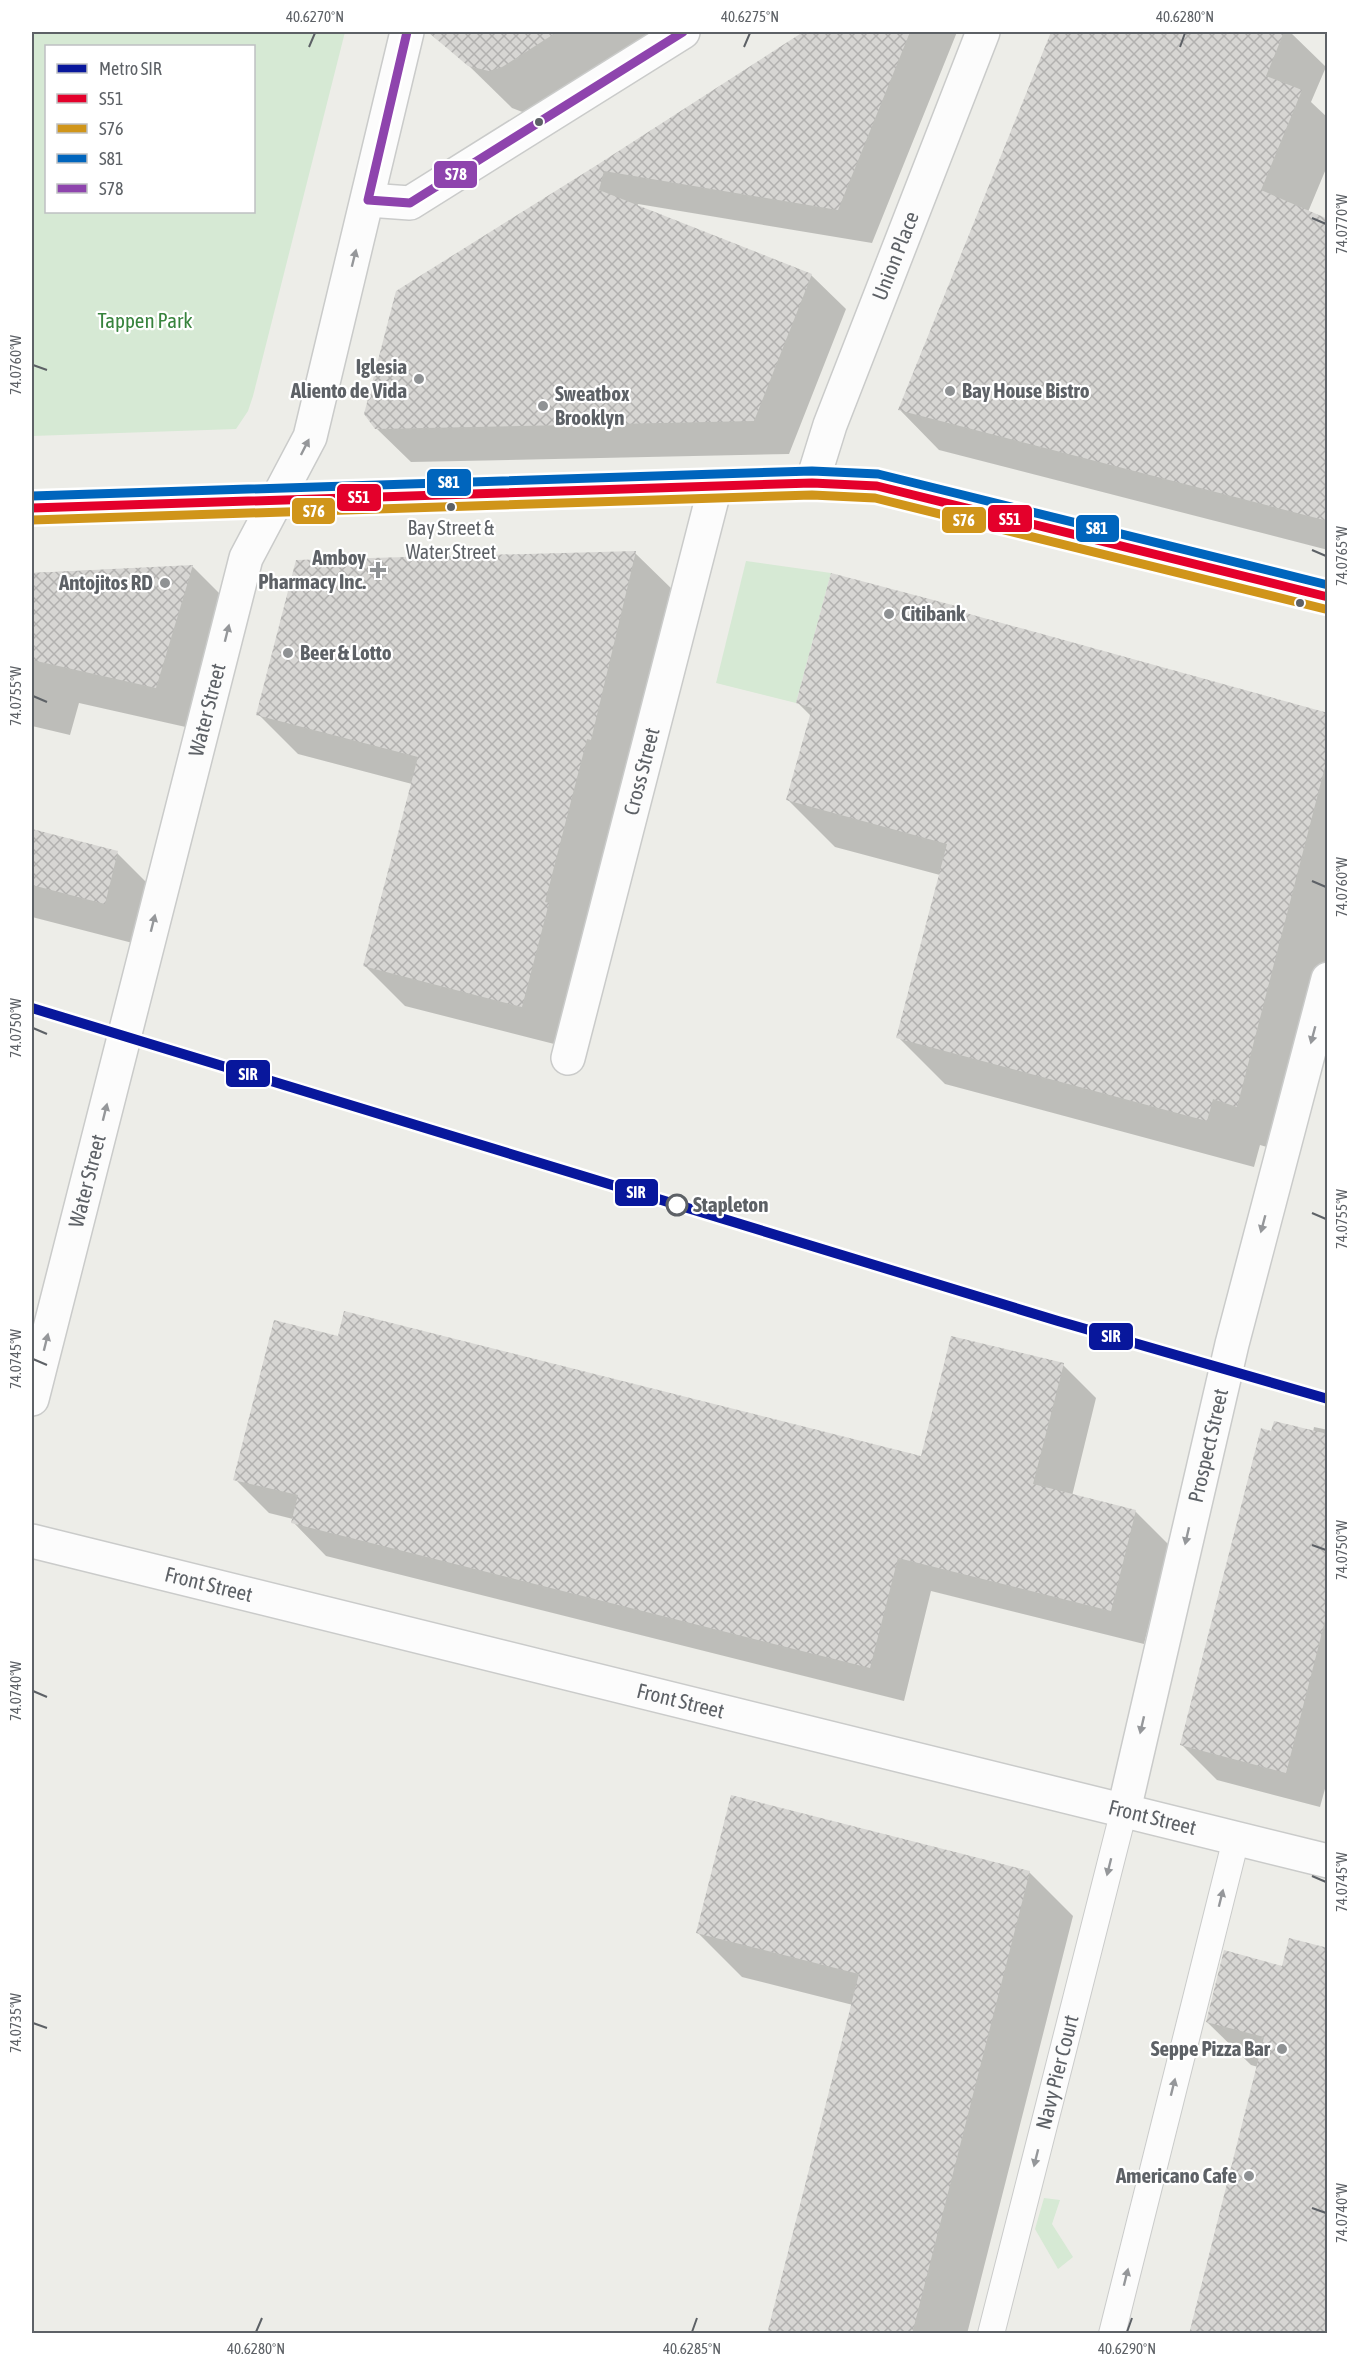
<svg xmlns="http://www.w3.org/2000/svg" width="1359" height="2365" font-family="'Asap Condensed',sans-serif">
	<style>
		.green { fill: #d6e9d4; fill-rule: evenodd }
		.shadow { fill: #0003 }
		.building { fill: url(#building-cross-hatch) }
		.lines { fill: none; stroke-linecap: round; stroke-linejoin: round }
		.service-casing { stroke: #cacbca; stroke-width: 28 }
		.minor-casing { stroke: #cacbca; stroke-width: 36 }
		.tertiary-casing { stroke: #cacbca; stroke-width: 36 }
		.secondary-casing { stroke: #cacbca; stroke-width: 36 }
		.service { stroke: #fcfcfc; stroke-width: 26 }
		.minor { stroke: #fcfcfc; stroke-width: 33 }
		.tertiary { stroke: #fcfcfc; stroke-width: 33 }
		.secondary { stroke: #fcfcfc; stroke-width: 33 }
		.bus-1-casing { stroke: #fff; stroke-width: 14 }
		.bus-2-casing { stroke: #fff; stroke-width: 14 }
		.bus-3-casing { stroke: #fff; stroke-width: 14 }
		.bus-4-casing { stroke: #fff; stroke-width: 14 }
		.bus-1 { stroke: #e4002b; stroke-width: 9 }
		.bus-2 { stroke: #d0951a; stroke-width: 9 }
		.bus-3 { stroke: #0065bd; stroke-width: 9 }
		.bus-4 { stroke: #8e44ad; stroke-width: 9 }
		.metro-1-casing { stroke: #fff; stroke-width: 15 }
		.metro-1 { stroke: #08179c; stroke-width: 10 }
		.oneway { fill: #95979a }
		.ticks { fill: none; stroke: #5d6166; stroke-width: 2 }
		.bus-dot { fill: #5d6166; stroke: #fff; stroke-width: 2 }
		.poi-dot { fill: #8f9294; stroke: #fff; stroke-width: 2 }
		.stop-dot { fill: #fff; stroke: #5d6166; stroke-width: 3 }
		.labels { text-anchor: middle; stroke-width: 4.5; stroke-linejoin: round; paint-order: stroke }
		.bus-label { font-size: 20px; fill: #5d6166; stroke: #fff }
		.street-label { font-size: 21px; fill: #5d6166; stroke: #fff }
		.park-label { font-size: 21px; fill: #37833d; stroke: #fff }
		.poi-label { font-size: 21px; font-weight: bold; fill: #5d6166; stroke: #fff; text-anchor: end }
		.stop-label { font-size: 21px; font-weight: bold; fill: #5d6166; stroke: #fff; text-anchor: start }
		.line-badge { stroke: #fff; stroke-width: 2 }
		.badge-label { font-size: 16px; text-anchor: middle; font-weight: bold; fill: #fff }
		.neatline { fill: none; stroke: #5d6166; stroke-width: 2 }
		.ticks-label { font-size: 15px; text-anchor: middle; fill: #5d6166 }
	</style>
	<defs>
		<pattern id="building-cross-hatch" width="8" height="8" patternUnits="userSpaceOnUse" patternTransform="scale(1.5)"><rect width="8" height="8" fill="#d7d6d3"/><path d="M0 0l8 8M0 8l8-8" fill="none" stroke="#b2b1af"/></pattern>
	</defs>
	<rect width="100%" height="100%" fill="#edede8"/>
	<g class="green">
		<path d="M32,32H345L253,396L248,411L236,429L32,436ZM46,46H254V212H46Z"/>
		<path d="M746,561L831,573L796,703L716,683Z"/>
		<path d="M1044,2198L1060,2200L1052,2224L1073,2257L1058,2269L1035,2229Z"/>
	</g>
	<g class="shadow">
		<path d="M458,32H663L525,113L512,108L464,61L455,41Z"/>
		<path d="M806,32H957L872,243L638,204L637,207L811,275L846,309L789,454L411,462L376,428L598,166Z"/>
		<path d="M1053,32H1290L1326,67L1311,102L1328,118V164L1308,212L1328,220V550L939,450L900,410Z"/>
		<path d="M635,553L675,592L562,1046L405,1006L365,966L412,784L298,754L258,714Z"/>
		<path d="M192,566L236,610L199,730L79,703L70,735L32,726V573Z"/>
		<path d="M956,607L962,613L1328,714V983L1284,1152L1260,1145L1254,1167L945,1084L898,1037L940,875L835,847L788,800L811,716L798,703Z"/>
		<path d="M32,831L117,853L161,897L148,947L32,917Z"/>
		<path d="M339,1338L922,1458L1063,1365L1096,1398L1072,1496L1135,1511L1169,1545L1144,1644L931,1591L904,1701L326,1556L293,1522V1519L269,1513L235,1479Z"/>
		<path d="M1314,1427L1328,1430V1778L1320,1807L1217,1780L1182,1745L1272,1432H1313Z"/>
		<path d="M1029,1872L1073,1916L967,2334H769L853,2005L742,1977L698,1933Z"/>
		<path d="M1283,1968L1258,2067L1251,2065L1207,2022Z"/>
	</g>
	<g class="building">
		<path d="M428,32H557L502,67L489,71L468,66Z"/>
		<path d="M803,32H910L838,210L604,171L599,190L812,274L754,421L375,429L364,414L396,291L597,165Z"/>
		<path d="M1051,32H1284L1266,76L1302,90L1261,190L1328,219V521L898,410Z"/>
		<path d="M636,551L591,740L587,739L545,902L549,903L522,1007L363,966L418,757L256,715L296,560Z"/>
		<path d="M193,565L156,688L32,660V573Z"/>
		<path d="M831,573L956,606L955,610L1328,713V755L1237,1107L1213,1099L1207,1121L896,1038L947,844L786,800L812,708L796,703Z"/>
		<path d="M32,829L118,851L105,904L32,885Z"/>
		<path d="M344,1311L921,1456L951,1336L1064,1363L1033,1484L1136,1510L1111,1611L898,1558L870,1668L291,1523L298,1495L233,1480L274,1320L338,1336Z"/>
		<path d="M1274,1421L1328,1434V1609L1286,1773L1180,1745L1261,1428L1271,1431Z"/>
		<path d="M731,1795L1030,1871L912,2334H767L859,1974L696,1933Z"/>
		<path d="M1289,1938L1328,1948V2334H1189L1264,2037L1206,2022L1224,1950L1282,1966Z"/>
	</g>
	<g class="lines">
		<g class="service-casing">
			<g id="service">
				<path id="s1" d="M991,2334L1124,1810"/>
				<path d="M1112,2334L1236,1839"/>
			</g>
		</g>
		<g class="minor-casing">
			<g id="minor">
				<path d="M368,200L410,203L683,32"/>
				<path id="s2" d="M812,483L830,425L983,32"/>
				<path id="s3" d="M568,1058L715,487"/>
				<path id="s4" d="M32,1399L246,558L310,437L407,32"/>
				<path id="s5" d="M1124,1810L1232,1344L1328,979"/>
			</g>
		</g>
		<g class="tertiary-casing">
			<g id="tertiary">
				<path id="s6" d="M32,1541L1328,1861"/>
			</g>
		</g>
		<g class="secondary-casing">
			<path id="secondary" d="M32,508L812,483L877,486L1328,597"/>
		</g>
		<use href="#service" class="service"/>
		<use href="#minor" class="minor"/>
		<use href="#tertiary" class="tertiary"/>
		<use href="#secondary" class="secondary"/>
		<g class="bus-1-casing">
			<path id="bus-1" d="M32,508L812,483L877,486L1328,597"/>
		</g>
		<g class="bus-2-casing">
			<path id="bus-2" d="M32,520L812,495L875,498L1325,609"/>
		</g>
		<g class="bus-3-casing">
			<path id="bus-3" d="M32,496L812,471L878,474L1328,585"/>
		</g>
		<g class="bus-4-casing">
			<path id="bus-4" d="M407,32L368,200L410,203L683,32"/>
		</g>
		<use href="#bus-1" class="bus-1"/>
		<use href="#bus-2" class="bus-2"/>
		<use href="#bus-3" class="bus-3"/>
		<use href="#bus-4" class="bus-4"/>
		<g class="metro-1-casing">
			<path id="metro-1" d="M32,1008L1058,1321L1328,1399"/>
		</g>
		<use href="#metro-1" class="metro-1"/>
	</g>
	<defs><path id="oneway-solid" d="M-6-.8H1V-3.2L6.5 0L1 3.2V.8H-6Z" transform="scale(1.5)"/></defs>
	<g class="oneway">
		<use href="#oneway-solid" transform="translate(354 258) rotate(-76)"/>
		<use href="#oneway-solid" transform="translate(305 447) rotate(-63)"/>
		<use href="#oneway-solid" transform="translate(227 633) rotate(-76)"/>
		<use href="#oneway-solid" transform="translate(153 923) rotate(-76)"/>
		<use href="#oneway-solid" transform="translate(1313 1035) rotate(105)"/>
		<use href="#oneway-solid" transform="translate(105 1112) rotate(-76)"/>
		<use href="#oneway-solid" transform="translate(1263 1224) rotate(105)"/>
		<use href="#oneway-solid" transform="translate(46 1342) rotate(-76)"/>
		<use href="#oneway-solid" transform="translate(1187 1536) rotate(103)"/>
		<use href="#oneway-solid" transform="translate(1142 1725) rotate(103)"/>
		<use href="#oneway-solid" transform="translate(1109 1867) rotate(104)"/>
		<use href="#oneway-solid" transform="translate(1221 1898) rotate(-76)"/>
		<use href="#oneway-solid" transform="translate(1173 2087) rotate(-76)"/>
		<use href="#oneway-solid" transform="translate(1036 2158) rotate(104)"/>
		<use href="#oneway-solid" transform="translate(1126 2277) rotate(-76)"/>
	</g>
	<path class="ticks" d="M309,47L315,33M744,47L750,33M1180,47L1185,33M1312,218L1326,224M33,365L47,370M1312,550L1326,556M33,696L47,702M1312,881L1326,887M33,1028L47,1034M1312,1213L1326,1219M33,1359L47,1365M1312,1545L1326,1550M33,1691L47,1697M1312,1876L1326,1882M33,2023L47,2028M1312,2208L1326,2213M256,2332L262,2318M692,2332L697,2318M1127,2332L1132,2318"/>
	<g class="bus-dot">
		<circle cx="539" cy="122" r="5"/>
		<circle cx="451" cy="507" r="5"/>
		<circle cx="1300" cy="603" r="5"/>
	</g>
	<g class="poi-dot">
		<circle cx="419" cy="379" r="6"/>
		<circle cx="950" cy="391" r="6"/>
		<circle cx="543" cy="406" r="6"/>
		<path d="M375 561h6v6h6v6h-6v6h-6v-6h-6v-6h6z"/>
		<circle cx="165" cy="583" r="6"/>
		<circle cx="889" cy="614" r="6"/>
		<circle cx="288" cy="653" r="6"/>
		<circle cx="1282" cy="2049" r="6"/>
		<circle cx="1249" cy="2176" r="6"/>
	</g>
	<circle class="stop-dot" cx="677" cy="1205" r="10"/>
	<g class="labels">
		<g class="bus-label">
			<text x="451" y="535">Bay Street &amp;<tspan x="451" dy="24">Water Street</tspan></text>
		</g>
		<g class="street-label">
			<text dy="7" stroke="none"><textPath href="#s2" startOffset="242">Union Place</textPath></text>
			<text dy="7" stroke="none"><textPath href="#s4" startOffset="711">Water Street</textPath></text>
			<text dy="7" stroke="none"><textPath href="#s3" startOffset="296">Cross Street</textPath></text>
			<text dy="7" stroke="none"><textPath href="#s4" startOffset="225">Water Street</textPath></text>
			<text dy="7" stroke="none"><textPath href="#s5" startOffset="374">Prospect Street</textPath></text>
			<text dy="7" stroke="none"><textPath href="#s6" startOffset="182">Front Street</textPath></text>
			<text dy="7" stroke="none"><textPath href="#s6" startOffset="668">Front Street</textPath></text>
			<text dy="7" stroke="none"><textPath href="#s6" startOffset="1154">Front Street</textPath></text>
			<text dy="7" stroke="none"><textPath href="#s1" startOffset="270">Navy Pier Court</textPath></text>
		</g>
		<g class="park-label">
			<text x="145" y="328">Tappen Park</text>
		</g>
		<g class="poi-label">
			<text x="407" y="374">Iglesia<tspan x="407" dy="24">Aliento de Vida</tspan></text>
			<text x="962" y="398" text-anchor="start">Bay House Bistro</text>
			<text x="555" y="401" text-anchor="start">Sweatbox<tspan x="555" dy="24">Brooklyn</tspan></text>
			<text x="366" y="565">Amboy<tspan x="366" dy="24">Pharmacy Inc.</tspan></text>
			<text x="153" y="590">Antojitos RD</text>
			<text x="901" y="621" text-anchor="start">Citibank</text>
			<text x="300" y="660" text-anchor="start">Beer &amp; Lotto</text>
			<text x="1270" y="2056">Seppe Pizza Bar</text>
			<text x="1237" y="2183">Americano Cafe</text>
		</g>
		<g class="stop-label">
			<text x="693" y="1212">Stapleton</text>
		</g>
	</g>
	<g class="line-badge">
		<rect x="433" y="160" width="45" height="29" rx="6" fill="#8e44ad"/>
		<rect x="426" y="468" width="46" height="29" rx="6" fill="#0065bd"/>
		<rect x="336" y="483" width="46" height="29" rx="6" fill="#e4002b"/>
		<rect x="291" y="497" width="45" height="28" rx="6" fill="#d0951a"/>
		<rect x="987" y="504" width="46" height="29" rx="6" fill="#e4002b"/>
		<rect x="941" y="506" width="46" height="28" rx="6" fill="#d0951a"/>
		<rect x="1075" y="514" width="45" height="29" rx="6" fill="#0065bd"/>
		<rect x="225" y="1059" width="46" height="29" rx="6" fill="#08179c"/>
		<rect x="614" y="1178" width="45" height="29" rx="6" fill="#08179c"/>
		<rect x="1088" y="1322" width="46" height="29" rx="6" fill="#08179c"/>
	</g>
	<g class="badge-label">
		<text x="456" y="180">S78</text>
		<text x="449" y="488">S81</text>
		<text x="359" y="503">S51</text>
		<text x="314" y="517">S76</text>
		<text x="1010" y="525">S51</text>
		<text x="964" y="526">S76</text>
		<text x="1097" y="534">S81</text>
		<text x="248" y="1080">SIR</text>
		<text x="636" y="1198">SIR</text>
		<text x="1111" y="1342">SIR</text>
	</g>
	<rect width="1359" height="2365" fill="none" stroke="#ffffff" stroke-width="66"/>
	<rect x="45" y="45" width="210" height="168" fill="#ffffff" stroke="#bec0c2" stroke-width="1.5"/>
	<rect x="57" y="64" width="30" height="9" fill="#08179c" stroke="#bec0c2" stroke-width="1.5"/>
	<text x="99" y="75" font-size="18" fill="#5d6166">Metro SIR</text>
	<rect x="57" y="94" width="30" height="9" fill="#e4002b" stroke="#bec0c2" stroke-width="1.5"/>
	<text x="99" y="105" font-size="18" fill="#5d6166">S51</text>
	<rect x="57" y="124" width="30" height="9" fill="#d0951a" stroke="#bec0c2" stroke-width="1.5"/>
	<text x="99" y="135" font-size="18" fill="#5d6166">S76</text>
	<rect x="57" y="154" width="30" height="9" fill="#0065bd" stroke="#bec0c2" stroke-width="1.5"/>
	<text x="99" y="165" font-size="18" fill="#5d6166">S81</text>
	<rect x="57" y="184" width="30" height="9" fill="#8e44ad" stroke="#bec0c2" stroke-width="1.5"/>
	<text x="99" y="195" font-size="18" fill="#5d6166">S78</text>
	<rect x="33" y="33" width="1293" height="2299" class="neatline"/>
	<g class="ticks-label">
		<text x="315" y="22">40.6270°N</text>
		<text x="750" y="22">40.6275°N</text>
		<text x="1185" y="22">40.6280°N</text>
		<text transform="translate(1342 224) rotate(-90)" y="5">74.0770°W</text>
		<text transform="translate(16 365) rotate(-90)" y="5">74.0760°W</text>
		<text transform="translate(1342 556) rotate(-90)" y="5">74.0765°W</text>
		<text transform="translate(16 696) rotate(-90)" y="5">74.0755°W</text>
		<text transform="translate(1342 887) rotate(-90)" y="5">74.0760°W</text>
		<text transform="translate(16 1028) rotate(-90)" y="5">74.0750°W</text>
		<text transform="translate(1342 1219) rotate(-90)" y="5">74.0755°W</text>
		<text transform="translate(16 1359) rotate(-90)" y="5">74.0745°W</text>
		<text transform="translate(1342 1550) rotate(-90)" y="5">74.0750°W</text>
		<text transform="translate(16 1691) rotate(-90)" y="5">74.0740°W</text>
		<text transform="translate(1342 1882) rotate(-90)" y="5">74.0745°W</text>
		<text transform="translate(16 2023) rotate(-90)" y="5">74.0735°W</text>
		<text transform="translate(1342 2213) rotate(-90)" y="5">74.0740°W</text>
		<text x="256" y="2354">40.6280°N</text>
		<text x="692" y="2354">40.6285°N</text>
		<text x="1127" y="2354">40.6290°N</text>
	</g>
</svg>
